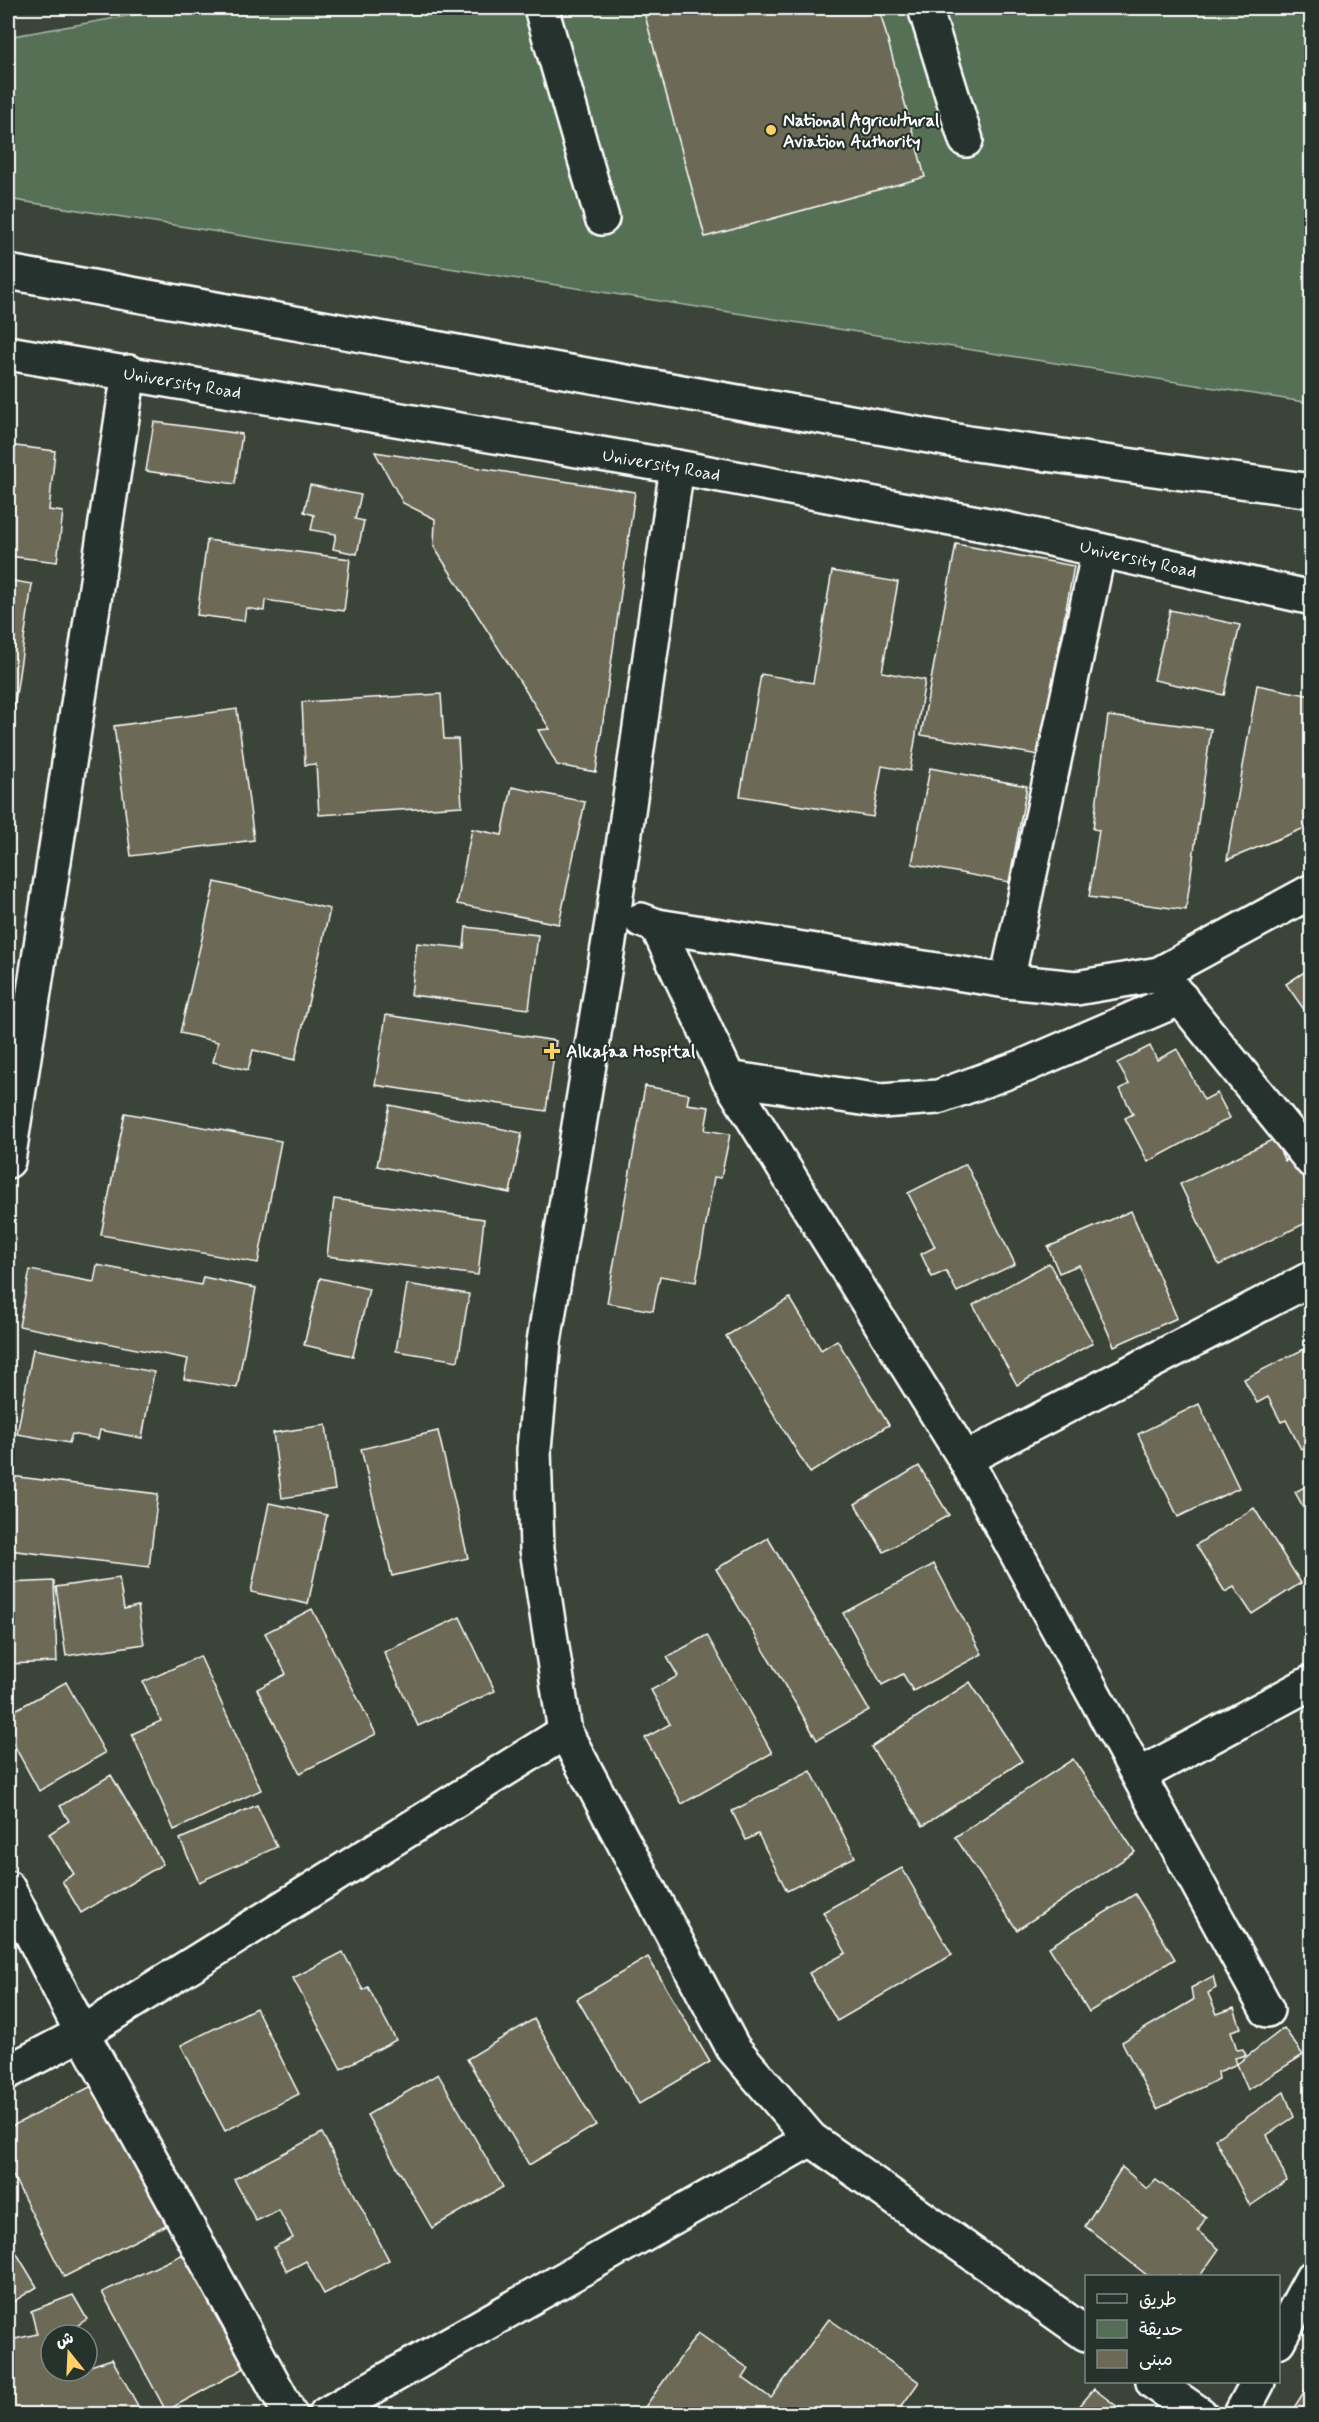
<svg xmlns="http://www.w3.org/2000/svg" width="1319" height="2422" font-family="Mynerve,'Playpen Sans Arabic',sans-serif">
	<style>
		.green { fill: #546f55; stroke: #aab7aa; stroke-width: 1.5 }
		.building { fill: #6c6a56; stroke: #fff; stroke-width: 1.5 }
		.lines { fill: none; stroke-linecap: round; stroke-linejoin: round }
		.minor-casing { stroke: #fff; stroke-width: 38 }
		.highway-casing { stroke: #fff; stroke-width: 38 }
		.minor { stroke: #26332d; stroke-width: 33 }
		.highway { stroke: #26332d; stroke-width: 33 }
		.poi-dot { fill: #ffd166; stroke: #26332d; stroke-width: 2 }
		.labels { text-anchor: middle; stroke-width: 4.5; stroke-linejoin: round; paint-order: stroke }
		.poi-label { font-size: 18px; font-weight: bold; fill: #fff; stroke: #26332d; text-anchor: start }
		.street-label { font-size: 18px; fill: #fff; stroke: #26332d }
	</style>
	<rect width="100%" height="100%" fill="#3b4439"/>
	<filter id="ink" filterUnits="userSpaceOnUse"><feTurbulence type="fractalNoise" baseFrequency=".0167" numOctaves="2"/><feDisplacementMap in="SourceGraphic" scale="12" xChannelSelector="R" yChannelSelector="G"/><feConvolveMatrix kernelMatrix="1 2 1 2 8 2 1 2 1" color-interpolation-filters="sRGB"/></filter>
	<g filter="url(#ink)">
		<path class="green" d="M173,8H1311V403L8,199V37Z"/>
		<g class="building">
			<path d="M661,8H879L925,177L705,237L644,12Z"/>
			<path d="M154,422L242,434L235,484L146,471Z"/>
			<path d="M8,445L55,451L49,510L63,512L57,562L8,556Z"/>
			<path d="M375,452L635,492L596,772L557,765L538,730L550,729L434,547L435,519L403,503Z"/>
			<path d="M310,485L361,495L355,519L364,521L357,554L333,549L336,534L311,530L314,515L304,512Z"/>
			<path d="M207,540L350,559L344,611L265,600L264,611L246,608L244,621L197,615Z"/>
			<path d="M956,544L1074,566L1039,755L921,735Z"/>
			<path d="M832,571L898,582L882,672L925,680L910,771L882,766L873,817L740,796L761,674L813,683Z"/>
			<path d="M8,580L32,584L8,751Z"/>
			<path d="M1170,610L1240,625L1224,695L1154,680Z"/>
			<path d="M1257,685L1312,696V825L1227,860Z"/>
			<path d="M441,694L444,739H458L462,806L319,815L316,764L305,765L302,702Z"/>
			<path d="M237,709L254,840L131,856L114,726Z"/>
			<path d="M1108,716L1211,729L1186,910L1089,897L1099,830L1093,829Z"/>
			<path d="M930,768L1027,786L1009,882L912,864Z"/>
			<path d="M512,787L585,802L559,924L457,904L472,829L502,835Z"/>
			<path d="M215,882L330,909L295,1060L253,1050L248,1070L213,1062L218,1042L180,1033Z"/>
			<path d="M466,927L538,935L529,1009L411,995L417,943L464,948Z"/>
			<path d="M1312,967V1021L1286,984Z"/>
			<path d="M386,1015L556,1041L546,1111L375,1085Z"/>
			<path d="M1150,1046L1157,1060L1177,1049L1204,1100L1217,1093L1230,1118L1148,1162L1125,1118L1133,1114L1120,1089L1129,1084L1117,1063Z"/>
			<path d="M645,1086L689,1094L687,1104L709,1107L705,1130L730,1134L721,1178L714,1177L696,1282L660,1276L653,1311L607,1303Z"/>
			<path d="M390,1105L522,1133L510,1193L377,1166Z"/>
			<path d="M125,1113L281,1141L258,1263L101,1235Z"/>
			<path d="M1274,1139L1285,1161L1294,1157L1312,1194V1220L1219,1265L1180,1184Z"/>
			<path d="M966,1164L1015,1264L957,1292L946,1271L932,1277L921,1254L935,1247L908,1193Z"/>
			<path d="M334,1199L484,1219L478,1275L327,1256Z"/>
			<path d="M1131,1211L1177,1318L1114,1346L1079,1265L1059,1273L1048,1247Z"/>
			<path d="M1049,1263L1093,1343L1017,1385L973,1305Z"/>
			<path d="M97,1265L201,1285L203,1277L256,1288L237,1388L184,1379L188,1359L19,1326L30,1270L94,1282Z"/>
			<path d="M320,1278L369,1289L353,1356L304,1345Z"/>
			<path d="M407,1284L469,1294L458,1361L396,1351Z"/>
			<path d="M790,1298L821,1350L837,1340L889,1425L810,1473L726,1336Z"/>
			<path d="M1312,1345V1443L1301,1449L1286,1420L1281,1422L1268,1397L1257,1403L1244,1379Z"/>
			<path d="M33,1349L154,1372L142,1438L100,1430L98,1439L72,1434L69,1443L17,1434Z"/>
			<path d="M1199,1404L1239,1488L1178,1517L1138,1434Z"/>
			<path d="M326,1425L335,1490L282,1498L273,1433Z"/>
			<path d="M438,1431L468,1558L392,1576L361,1449Z"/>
			<path d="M919,1466L949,1515L884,1552L855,1504Z"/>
			<path d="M10,1476L158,1494L149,1567L8,1550Z"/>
			<path d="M1312,1483V1523L1295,1492Z"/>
			<path d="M269,1503L327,1515L308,1604L251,1592Z"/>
			<path d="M1254,1508L1301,1583L1252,1614L1234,1587L1225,1592L1196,1545Z"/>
			<path d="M768,1538L869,1710L817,1740L716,1569Z"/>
			<path d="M934,1564L982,1654L913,1691L903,1674L882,1685L843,1613Z"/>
			<path d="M119,1578L124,1609L138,1606L144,1644L66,1656L56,1587Z"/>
			<path d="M54,1581L57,1662L8,1664V1583Z"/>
			<path d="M312,1609L376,1734L300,1773L257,1689L286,1674L265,1633Z"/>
			<path d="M460,1617L495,1691L418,1726L384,1652Z"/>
			<path d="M707,1635L772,1753L682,1804L645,1738L670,1724L651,1690L678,1676L667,1657Z"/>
			<path d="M200,1656L261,1790L174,1830L132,1734L161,1721L143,1682Z"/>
			<path d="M66,1682L105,1753L39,1791L8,1734V1714Z"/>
			<path d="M970,1682L1022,1761L923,1826L871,1747Z"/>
			<path d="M1073,1759L1135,1852L1017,1930L955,1837Z"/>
			<path d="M811,1771L855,1857L787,1891L758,1834L746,1840L732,1811Z"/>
			<path d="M111,1775L163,1864L81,1913L62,1881L74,1874L49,1834L69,1821L60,1806Z"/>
			<path d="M257,1805L277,1847L199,1882L180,1839Z"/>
			<path d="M902,1868L952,1955L837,2021L809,1973L846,1953L823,1912Z"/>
			<path d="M1135,1894L1175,1959L1089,2012L1049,1947Z"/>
			<path d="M343,1952L363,1990L368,1987L396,2040L341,2069L293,1978Z"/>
			<path d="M648,1957L710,2062L639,2104L577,1999Z"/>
			<path d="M1213,1976L1216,1988L1208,1993L1217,2014L1234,2008L1241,2028L1231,2031L1237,2050L1243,2049L1246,2055L1235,2058L1237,2064L1218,2072L1219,2079L1157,2109L1122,2042L1193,2000L1191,1988Z"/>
			<path d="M256,2008L299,2094L225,2131L181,2045Z"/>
			<path d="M534,2019L596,2125L529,2165L467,2059Z"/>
			<path d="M1284,2028L1303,2055L1248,2090L1237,2064Z"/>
			<path d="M438,2074L503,2187L432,2228L367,2115Z"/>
			<path d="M98,2083L170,2223L64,2277L8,2166V2128Z"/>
			<path d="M1284,2092L1294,2117L1267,2135L1287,2181L1250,2206L1215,2139Z"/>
			<path d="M322,2133L389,2260L324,2294L306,2261L287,2271L274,2247L293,2238L279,2210L256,2221L234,2179Z"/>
			<path d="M1122,2167L1147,2189L1156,2180L1206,2217L1198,2231L1219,2249L1200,2276H1148L1085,2226Z"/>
			<path d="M8,2239L37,2287L8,2305Z"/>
			<path d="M192,2250L254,2363L166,2411L102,2292Z"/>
			<path d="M73,2295L87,2319L72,2329L75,2335H51V2371H87V2367L112,2359L142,2413L8,2414V2338L11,2340L37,2334L31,2311Z"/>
			<path d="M829,2319L919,2382L896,2414H640L698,2333L749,2369L743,2378L771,2398Z"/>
			<path d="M1312,2379V2414H1290Z"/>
			<path d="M1094,2389L1127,2414H1073Z"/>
		</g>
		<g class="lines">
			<g class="minor-casing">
				<g id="minor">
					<path d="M541,8L602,218"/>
					<path d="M925,8L966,140"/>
					<path d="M677,467L614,910L544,1342L534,1449L537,1549L565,1732L733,2048L811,2139L1086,2334"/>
					<path d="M641,920L657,926L1007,981L1076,988L1159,974L1312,891"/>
					<path d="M657,926L728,1078L965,1459L1267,2010"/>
					<path d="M1007,981L1099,550"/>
					<path d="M1167,982L1312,1161"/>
					<path d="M728,1078L881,1101L938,1097L1024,1066L1181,998"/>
					<path d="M8,1161L129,372"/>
					<path d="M965,1459L1312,1278"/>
					<path d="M1140,1775L1312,1682"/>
					<path d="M8,1888L82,2033L290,2414"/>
					<path d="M8,2072L82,2033L565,1732"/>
					<path d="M1278,2341L1312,2278"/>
					<path d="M1153,2382L1200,2414"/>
					<path d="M326,2414L811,2139"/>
					<path d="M1241,2414L1258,2382"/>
				</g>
			</g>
			<g class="highway-casing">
				<g id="highway">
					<path d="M8,272L968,443L1312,491"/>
					<path id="s1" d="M8,353L677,467L988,525L1312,598"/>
				</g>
			</g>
			<use href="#minor" class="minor"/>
			<use href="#highway" class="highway"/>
		</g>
	</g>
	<g class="poi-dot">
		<circle cx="771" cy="130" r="6"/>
		<path d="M549 1042h6v6h6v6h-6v6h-6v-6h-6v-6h6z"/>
	</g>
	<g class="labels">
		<g class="poi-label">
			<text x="783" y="126">National Agricultural<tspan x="783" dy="21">Aviation Authority</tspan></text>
			<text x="566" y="1057">Alkafaa Hospital</text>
		</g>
		<g class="street-label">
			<text dy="6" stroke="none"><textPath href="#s1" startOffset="177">University Road</textPath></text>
			<text dy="6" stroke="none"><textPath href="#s1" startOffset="663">University Road</textPath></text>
			<text dy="6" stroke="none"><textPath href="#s1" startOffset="1149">University Road</textPath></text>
		</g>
	</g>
	<rect width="1319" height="2422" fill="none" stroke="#26332d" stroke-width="30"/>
	<rect x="15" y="15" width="1289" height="2392" fill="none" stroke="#fff" stroke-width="2" filter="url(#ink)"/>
	<rect x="1085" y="2275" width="195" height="108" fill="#26332d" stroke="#7d8581" stroke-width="1.5"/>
	<rect x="1097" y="2294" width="30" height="9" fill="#26332d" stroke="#7d8581" stroke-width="1.5"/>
	<text x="1139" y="2305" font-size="18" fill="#ffffff">طريق</text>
	<rect x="1097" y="2320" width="30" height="18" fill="#546f55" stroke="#7d8581" stroke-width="1.5"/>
	<text x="1139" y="2335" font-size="18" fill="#ffffff">حديقة</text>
	<rect x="1097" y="2350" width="30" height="18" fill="#6c6a56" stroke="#7d8581" stroke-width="1.5"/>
	<text x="1139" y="2365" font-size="18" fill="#ffffff">مبنى</text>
	<g transform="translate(69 2353) rotate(342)"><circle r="28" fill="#26332d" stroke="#7d8581" stroke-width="1.5"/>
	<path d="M0-4.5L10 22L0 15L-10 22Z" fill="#ffd166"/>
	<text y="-9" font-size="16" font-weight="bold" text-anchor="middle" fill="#ffffff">ش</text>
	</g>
</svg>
